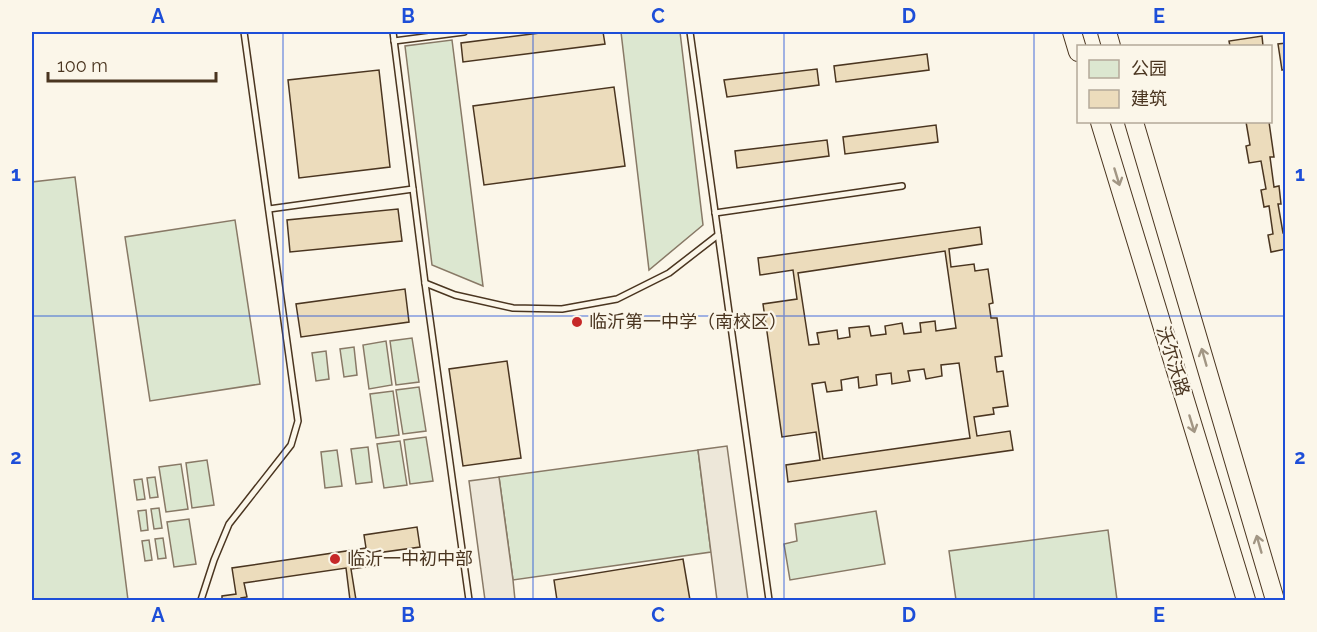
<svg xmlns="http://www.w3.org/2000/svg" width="1317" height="632" font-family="Raleway,'Noto Sans SC',sans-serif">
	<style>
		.green { fill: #dce7d0; stroke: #887966; stroke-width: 1.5 }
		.parking { fill: #ede7d9; stroke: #887966; stroke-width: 1.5 }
		.building { fill: #ecdcbc; stroke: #4a3520; stroke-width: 1.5; fill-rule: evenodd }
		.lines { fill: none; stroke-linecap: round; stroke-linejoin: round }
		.lane-casing { stroke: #4a3520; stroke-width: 8 }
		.highway-casing { stroke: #4a3520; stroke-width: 20 }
		.lane { stroke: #fbf6e9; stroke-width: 5 }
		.highway { stroke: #fbf6e9; stroke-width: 18 }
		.oneway { stroke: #a29684 }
		.grid { fill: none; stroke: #1d4ed8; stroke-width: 1.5; stroke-opacity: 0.55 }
		.poi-dot { fill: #c62828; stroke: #fbf6e9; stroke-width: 2 }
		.labels { text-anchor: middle; stroke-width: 4.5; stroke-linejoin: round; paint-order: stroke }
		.poi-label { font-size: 18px; fill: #4a3520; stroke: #fbf6e9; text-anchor: start }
		.street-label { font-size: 18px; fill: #4a3520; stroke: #fbf6e9 }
		.neatline { fill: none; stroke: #1d4ed8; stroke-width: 2 }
		.grid-label { font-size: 20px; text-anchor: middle; font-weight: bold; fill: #1d4ed8 }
	</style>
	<rect width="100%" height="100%" fill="#fbf6e9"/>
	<g class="green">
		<path d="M621,32H680L703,225L649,270Z"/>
		<path d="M452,40L483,286L432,265L405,46Z"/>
		<path d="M75,177L128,600H32V182Z"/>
		<path d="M235,220L260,384L150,401L125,237Z"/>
		<path d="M412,338L419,382L396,385L390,341Z"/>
		<path d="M386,341L392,385L369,389L363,345Z"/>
		<path d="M354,347L357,375L344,377L340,349Z"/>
		<path d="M326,351L329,379L316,381L312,353Z"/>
		<path d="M419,387L426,431L403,434L396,390Z"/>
		<path d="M393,391L399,435L376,438L370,394Z"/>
		<path d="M426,437L433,481L410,484L404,440Z"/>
		<path d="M400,441L407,485L384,488L377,444Z"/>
		<path d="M368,447L372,482L356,484L351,449Z"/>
		<path d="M337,450L342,486L325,488L321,452Z"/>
		<path d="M698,450L711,552L513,580L499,477Z"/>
		<path d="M207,460L214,505L192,508L186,463Z"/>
		<path d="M181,464L188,509L166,512L159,467Z"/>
		<path d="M155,477L158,497L150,498L147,478Z"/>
		<path d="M142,479L145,499L137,500L134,480Z"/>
		<path d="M159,508L162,528L154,529L151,509Z"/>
		<path d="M146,510L148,530L141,531L138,511Z"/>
		<path d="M876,511L885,564L790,580L784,544L797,541L795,524Z"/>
		<path d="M189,519L196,564L174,567L167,522Z"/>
		<path d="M1108,530L1117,600H956L949,551Z"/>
		<path d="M163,538L166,558L158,559L155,539Z"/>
		<path d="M149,540L152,560L145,561L142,541Z"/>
	</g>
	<g class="parking">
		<path d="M727,446L748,600H717L698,450Z"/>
		<path d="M499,477L513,580L515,600H485L469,481Z"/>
	</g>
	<g class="building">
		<path d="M548,32H603L605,44L463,62L461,43Z"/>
		<path d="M1262,36L1263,46H1230L1229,41Z"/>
		<path d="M1286,43V69L1282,70L1278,44Z"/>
		<path d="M927,54L929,70L836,82L834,66Z"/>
		<path d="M817,69L819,85L727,97L724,80Z"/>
		<path d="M379,70L390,167L299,178L288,80Z"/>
		<path d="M614,87L625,166L484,185L473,106Z"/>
		<path d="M1246,122H1269L1274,157H1270L1274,187L1279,186L1281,204H1278L1283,233H1286V249L1271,252L1268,235L1273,234L1269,206L1264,207L1261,190L1266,189L1261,161L1249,163L1246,146L1250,145Z"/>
		<path d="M936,125L938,142L845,154L843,137Z"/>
		<path d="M827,140L829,156L737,168L735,151Z"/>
		<path d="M398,209L402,241L290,252L287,220Z"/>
		<path d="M980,227L982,244L949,249L951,267L974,264L975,271L988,269L993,303L989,304L991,318H997L1002,356L995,357L997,372L1003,371L1008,406L993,408L994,414L974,417L977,436L1010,431L1013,450L788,482L786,465L820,460L816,432L782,437L763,304L797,299L793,270L760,275L758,258ZM945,251L956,328L936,331L935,321L920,323L921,332L904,334L902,323L885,326L886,334L871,336L869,326L849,328L850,337L838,339L837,330L817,333L819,344L809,345L798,273ZM959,363L970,438L823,459L812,384L825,382L827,392L842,390L841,380L858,377L859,388L877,385L876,375L891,373L892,384L910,381L908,371L924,369L926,379L942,376L941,365Z"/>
		<path d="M405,289L409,322L301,337L296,304Z"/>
		<path d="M507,361L521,458L463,466L449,369Z"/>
		<path d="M417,527L420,547L377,553L378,565L351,569L356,600H350L346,568L244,583L247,597L241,598V600H222V596L236,594L232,568L366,548L364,535Z"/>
		<path d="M683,559L690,600H557L554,580Z"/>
	</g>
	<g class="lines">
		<g class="lane-casing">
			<g id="lane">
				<path d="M393,32L425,283L469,600"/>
				<path d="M690,32L769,600"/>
				<path d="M394,41L464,32"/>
				<path d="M269,209L413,189"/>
				<path d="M715,213L902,186"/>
				<path d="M425,283L455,295L513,308L562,309L617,299L669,273L718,235"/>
				<path d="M201,600L214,560L229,524L291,445L298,421L244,32"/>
			</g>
		</g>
		<g class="highway-casing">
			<g id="highway">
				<path d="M1072,32L1078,52"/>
				<path d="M1107,32L1111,46"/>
				<path d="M1100,122L1246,600"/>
				<path d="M1134,122L1275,600"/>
			</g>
		</g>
		<use href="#lane" class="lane"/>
		<use href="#highway" class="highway"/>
	</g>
	<defs><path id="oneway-shaft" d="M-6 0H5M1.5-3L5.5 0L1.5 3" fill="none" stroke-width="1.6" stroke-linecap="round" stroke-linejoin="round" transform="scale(1.5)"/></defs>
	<g class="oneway">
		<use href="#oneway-shaft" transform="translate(1117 177) rotate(73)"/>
		<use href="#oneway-shaft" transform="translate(1204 357) rotate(-106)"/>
		<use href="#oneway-shaft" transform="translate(1192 424) rotate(73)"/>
		<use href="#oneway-shaft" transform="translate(1259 544) rotate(-106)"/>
	</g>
	<path class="grid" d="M283,32V600M533,32V600M784,32V600M1034,32V600M32,316H1286"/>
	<g class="poi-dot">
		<circle cx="577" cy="322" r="6"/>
		<circle cx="335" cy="559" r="6"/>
	</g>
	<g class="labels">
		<g class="poi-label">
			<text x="589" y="328">临沂第一中学（南校区）</text>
			<text x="347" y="565">临沂一中初中部</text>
		</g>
		<g class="street-label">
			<text transform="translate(1173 361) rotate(73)" y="6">沃尔沃路</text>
		</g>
	</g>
	<rect width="1317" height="632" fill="none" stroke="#fbf6e9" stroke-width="66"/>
	<rect x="1077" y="45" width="195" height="78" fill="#fbf6e9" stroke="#b4a999" stroke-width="1.5"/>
	<rect x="1089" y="60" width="30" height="18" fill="#dce7d0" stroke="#b4a999" stroke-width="1.5"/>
	<text x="1131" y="75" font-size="18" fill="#4a3520">公园</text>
	<rect x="1089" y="90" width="30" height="18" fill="#ecdcbc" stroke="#b4a999" stroke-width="1.5"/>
	<text x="1131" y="105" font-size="18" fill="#4a3520">建筑</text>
	<path d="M48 72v9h168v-9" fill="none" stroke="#4a3520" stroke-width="3"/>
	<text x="57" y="72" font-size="18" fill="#4a3520" stroke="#fbf6e9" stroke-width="4.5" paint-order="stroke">100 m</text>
	<rect x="33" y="33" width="1251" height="566" class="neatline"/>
	<g class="grid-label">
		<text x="158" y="23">A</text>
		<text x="408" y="23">B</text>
		<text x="658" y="23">C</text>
		<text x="909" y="23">D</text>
		<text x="1159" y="23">E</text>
		<text x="16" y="181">1</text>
		<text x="1300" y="181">1</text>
		<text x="16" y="464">2</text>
		<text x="1300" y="464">2</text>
		<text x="158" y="622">A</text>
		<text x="408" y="622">B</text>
		<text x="658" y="622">C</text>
		<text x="909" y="622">D</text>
		<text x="1159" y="622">E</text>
	</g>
</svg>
